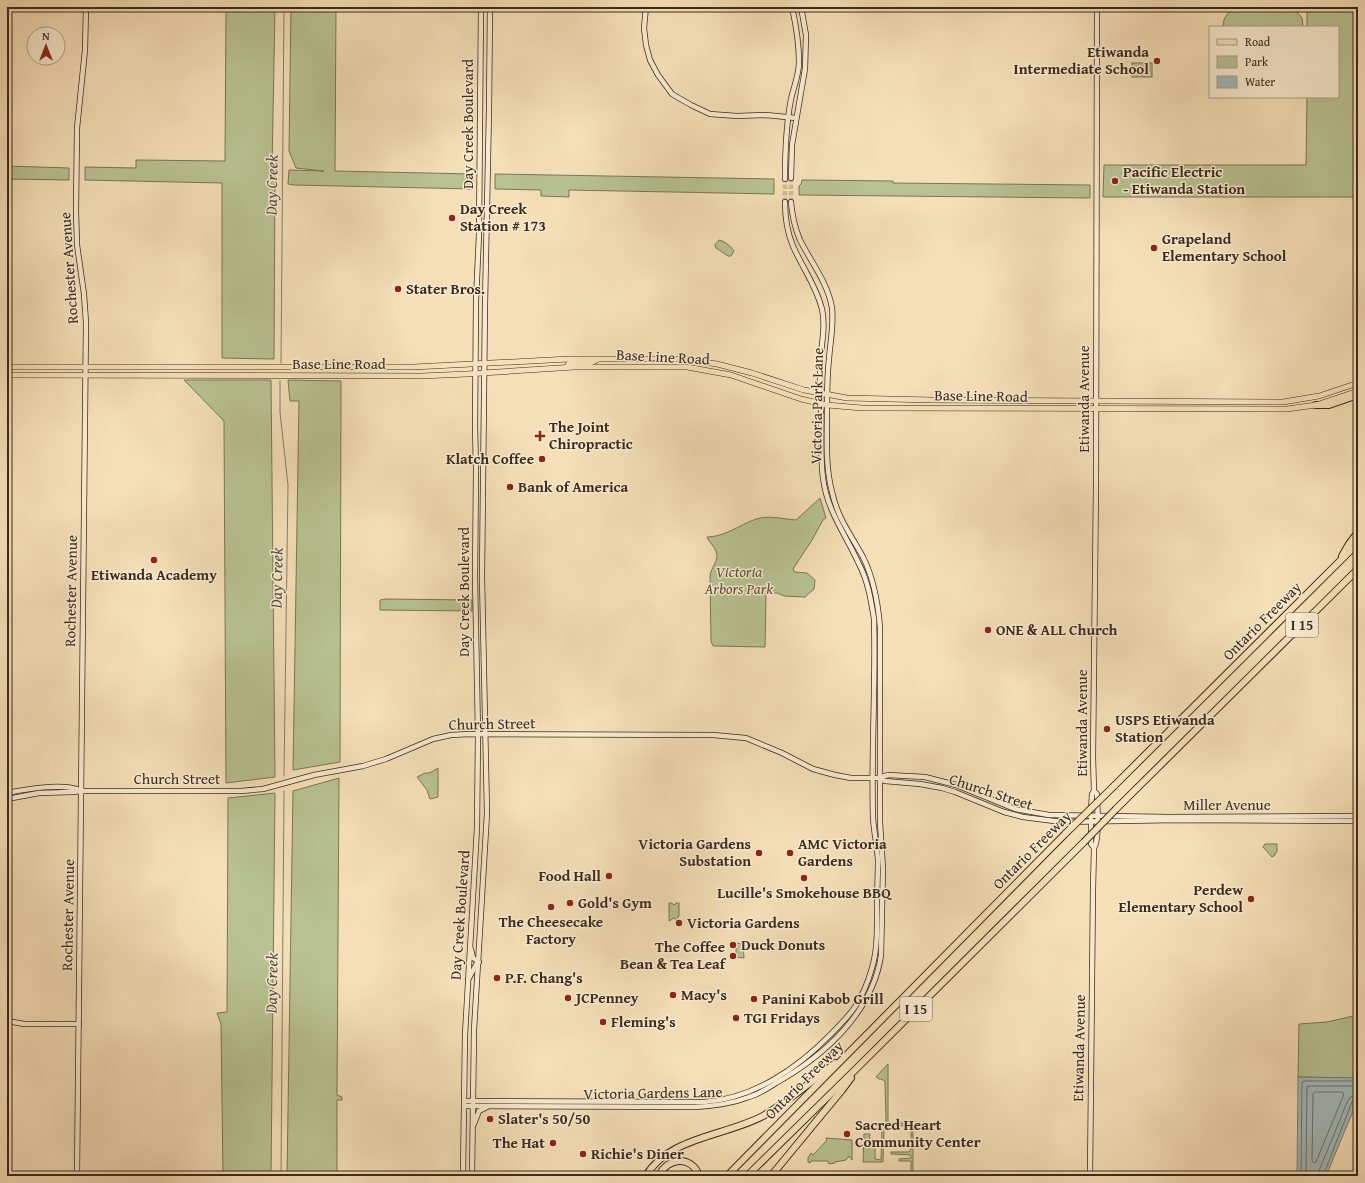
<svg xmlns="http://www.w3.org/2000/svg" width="1365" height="1183" font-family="'Gentium Book Plus',serif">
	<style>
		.green { fill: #b8c291; stroke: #7a7657 }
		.water { fill: #a2b9ba; stroke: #79807b }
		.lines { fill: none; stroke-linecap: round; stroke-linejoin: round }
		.shore { stroke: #6f726c; stroke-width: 1 }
		.stream { stroke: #79807b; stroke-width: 1 }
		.secondary-tunnel { stroke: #d0bb97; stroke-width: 4.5; stroke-dasharray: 4.5 2; stroke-linecap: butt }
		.secondary-casing { stroke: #3c2a1d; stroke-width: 6 }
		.primary-casing { stroke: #3c2a1d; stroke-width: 6 }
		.highway-casing { stroke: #3c2a1d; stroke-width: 8 }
		.secondary { stroke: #f8ead0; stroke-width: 4.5 }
		.primary { stroke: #f5dfb6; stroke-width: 5 }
		.highway { stroke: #f5dfb6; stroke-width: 6 }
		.highway-bridge-casing { stroke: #3c2a1d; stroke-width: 8; stroke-linecap: butt }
		.highway-bridge { stroke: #f5dfb6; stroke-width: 6 }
		.poi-dot { fill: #8f2418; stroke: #f8ead0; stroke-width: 1.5 }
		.labels { text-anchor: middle; stroke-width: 3; stroke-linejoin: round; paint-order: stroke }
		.shield { fill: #f8ead0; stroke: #746453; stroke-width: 1 }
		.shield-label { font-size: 14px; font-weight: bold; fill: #3c2a1d }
		.poi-label { font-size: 15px; font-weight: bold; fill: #3c2a1d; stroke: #f8ead0; text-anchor: start }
		.street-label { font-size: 15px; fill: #3c2a1d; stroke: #f8ead0 }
		.park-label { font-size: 15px; font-style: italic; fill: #5b503a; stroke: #f8ead0 }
		.water-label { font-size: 16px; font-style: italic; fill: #564e44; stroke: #f8ead0 }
	</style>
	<rect width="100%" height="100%" fill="#f5dfb6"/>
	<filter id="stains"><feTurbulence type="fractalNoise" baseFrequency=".005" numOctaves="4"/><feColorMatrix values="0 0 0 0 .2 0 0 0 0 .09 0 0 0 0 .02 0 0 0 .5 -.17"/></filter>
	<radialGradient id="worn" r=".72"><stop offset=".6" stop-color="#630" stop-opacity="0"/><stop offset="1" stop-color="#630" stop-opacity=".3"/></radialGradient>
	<g class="green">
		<path d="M226,7H275L272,170L270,171L272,173H275L274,359L222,358V183L85,180V167L136,168V160L225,161Z"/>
		<path d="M291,7H336L335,171L473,174V189L294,185L288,184L289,170L324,171L296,168L289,151Z"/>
		<path d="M1238,7H1301V11L1297,12L1302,18L1303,27H1223C1223,17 1229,10 1238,7Z"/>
		<path d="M1307,7H1354L1355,100L1358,101V197H1103L1104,165H1306L1307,97H1338V27H1307Z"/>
		<rect x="1132" y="63" width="20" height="14"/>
		<path d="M7,166L69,168V180L7,179Z"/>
		<path d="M495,174L774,179V194L569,190V197L541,196V190L495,189Z"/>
		<path d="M802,180L893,181V183L1090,185V198L799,195V186L801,184Z"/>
		<path d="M719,240C724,241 731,246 734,251L731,256H728L716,248L715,245Z"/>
		<path d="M184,380H271L275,777L226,783L224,421Z"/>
		<path d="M288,380L341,381L340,762L293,770L299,401H290Z"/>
		<path d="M820,498L826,518L823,520L812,540L793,569L795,572L807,573L815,580L814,589L805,597L784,596L777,593H766L765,647L713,646L711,641L710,576C711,567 720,560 716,551C714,546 709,542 707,537C725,537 739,525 756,519C768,515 783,519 796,520Z"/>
		<path d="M385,599L472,600V611L380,610V600Z"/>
		<path d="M438,768V797L430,799L427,790L417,777L425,773C430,774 434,770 438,768Z"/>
		<path d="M339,778L337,1095L342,1097V1100H337V1176H287L293,791Z"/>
		<path d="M275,793L271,1176H223L221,1024L217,1013L227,1012L228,798Z"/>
		<path d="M1265,844H1277V852L1275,853V855L1272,857L1263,847Z"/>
		<path d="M669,903H672L674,905L676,903H679V916H678V921L674,918L669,921Z"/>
		<path d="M736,943L743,944L744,958L736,957Z"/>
		<path d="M1358,1015V1078L1298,1077L1299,1024L1327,1022Z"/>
		<path d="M888,1064V1123H913V1176H911V1161H899V1159L911,1158V1155L891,1154V1152H909L911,1149V1129L907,1126L889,1125L886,1123L885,1081L881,1079H879L876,1077Z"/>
		<path d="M877,1122L882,1125L884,1129L883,1162H863L864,1134H870L869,1144H875V1159L881,1160L882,1126H877Z"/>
		<path d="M826,1138L852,1140V1160L849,1156L846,1160L835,1162V1163L829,1164L828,1161H811L810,1163L808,1162V1158L811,1153L813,1155L827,1140Z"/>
	</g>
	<path class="water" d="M1298,1077L1358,1078V1099L1326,1176H1297Z"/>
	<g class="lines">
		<g class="shore">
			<path d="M1315,1092H1342L1344,1094L1316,1162L1314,1163L1312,1161L1313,1094Z"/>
			<path d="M1301,1176L1302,1082L1304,1081H1358"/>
			<path d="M1306,1176L1307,1087L1309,1086H1358"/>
			<path d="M1318,1176L1319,1171L1348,1100L1352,1096L1358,1094"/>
			<path d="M1323,1176L1352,1102L1355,1100L1358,1099"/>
		</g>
		<g class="stream">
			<path d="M281,363L284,7"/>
			<path d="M280,381V412L288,485L284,776"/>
			<path d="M281,1176L284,791"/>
		</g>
		<g class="secondary-tunnel">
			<path d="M785,202V179"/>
			<path d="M791,202V178"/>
		</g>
		<g class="secondary-casing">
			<g id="secondary">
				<path d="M646,7L644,28L646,45L650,60L658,75L672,94L691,105L710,114L737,116L766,115L796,118"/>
				<path d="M791,178L792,145L805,69L806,35L801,7"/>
				<path d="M785,179C785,152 786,125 791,99C794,86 799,75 799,62C799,44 796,25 792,7"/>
				<path d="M879,778L885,781L920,784L942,788L955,792L1004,812L1023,817L1062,822L1179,820L1358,821"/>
				<path d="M7,793C28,789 60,783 80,790"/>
				<path d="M7,799L39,793L73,792L81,791H241L263,789L314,775L363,766L386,759L433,739L451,735L470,734L713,735L746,738L782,753L813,769L835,775L851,778H879L888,775L925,777L956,785L1015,809L1049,815L1169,817L1358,816"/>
				<path d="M1091,810L1092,794L1094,791"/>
				<path d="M1091,819V844L1094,848"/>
				<path d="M471,949L473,958L479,962"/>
				<path d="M469,978L477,963"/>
				<path d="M7,1021L24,1024H79"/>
				<path d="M464,1101L704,1102C753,1099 798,1068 831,1034C840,1025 848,1017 855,1007C863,995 868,982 872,968C878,948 877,926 877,905C877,891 878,875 878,860C877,846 874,832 873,818C871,752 876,685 874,619C871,600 868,581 859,564C846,535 827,511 823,478C820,456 822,434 821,412C821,396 820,380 820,364C821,345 826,328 822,309C816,285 803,269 793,246C787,232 785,217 785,202"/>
				<path d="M464,1106L695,1107C714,1106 731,1104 749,1097C759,1094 767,1089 776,1083C824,1056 873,1012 881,955L883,869L880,822V627C878,603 874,579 863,557C850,533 838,519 832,492C825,465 827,438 827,411C827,393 827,377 829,359C830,343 834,325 832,308C828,283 811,262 800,240C795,228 792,215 791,202"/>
				<path d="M474,1124L479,1111L487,1107"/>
				<path d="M77,1176L86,323L84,294L77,245L76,211L77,128L85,50L86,7"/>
				<path d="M463,1176L465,1035L477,828L478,734L475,577L476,470L475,426L476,301L479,234L481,7"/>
				<path d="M472,1176L474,1030L487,813L482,577L485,305L489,110L490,7"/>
				<path d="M1090,1176L1093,889L1094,848C1100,839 1097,806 1097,794L1094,791L1093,757L1096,486L1097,7"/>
			</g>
		</g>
		<g class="primary-casing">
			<g id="primary">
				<path d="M7,367H414L569,359H682L717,364L752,373L804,390L847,398L932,400L1283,402L1319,396L1358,383"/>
				<path d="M567,367L569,363H590L597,360"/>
				<path d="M7,375L421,376L467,374L574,367H687L731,375L801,399L827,405L862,408L1287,409L1316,405L1358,391"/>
			</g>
		</g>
		<g class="highway-casing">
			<g id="highway">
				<path d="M1316,405H1329L1358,395"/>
				<path d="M1342,556L1349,544L1358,532"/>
				<path d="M1114,786L1358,543"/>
				<path d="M1116,809L1358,569"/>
				<path d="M646,1176C668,1137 726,1136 763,1116C789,1101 812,1081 835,1063"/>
				<path d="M659,1176C667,1157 692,1155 699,1176"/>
				<path d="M727,1176L1066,833"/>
				<path d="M747,1176L858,1067L1084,842"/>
				<path d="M771,1176L842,1090L851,1078"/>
			</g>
		</g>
		<use href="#secondary" class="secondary"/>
		<use href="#primary" class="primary"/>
		<use href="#highway" class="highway"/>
		<g class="highway-bridge-casing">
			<g id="highway-bridge">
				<path d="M1066,833L1114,786"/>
				<path d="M1084,842L1116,809"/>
			</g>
		</g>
		<use href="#highway-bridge" class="highway-bridge"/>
	</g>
	<g class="poi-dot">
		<circle cx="1157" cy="61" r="4"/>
		<circle cx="1115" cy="181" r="4"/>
		<circle cx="452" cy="218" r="4"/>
		<circle cx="1154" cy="248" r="4"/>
		<circle cx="398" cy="289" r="4"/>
		<path d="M538 430h4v4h4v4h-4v4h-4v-4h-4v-4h4z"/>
		<circle cx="542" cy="459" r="4"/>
		<circle cx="510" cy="487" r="4"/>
		<circle cx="154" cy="560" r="4"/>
		<circle cx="988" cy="630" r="4"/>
		<circle cx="1107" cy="729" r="4"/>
		<circle cx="759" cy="853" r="4"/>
		<circle cx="790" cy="853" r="4"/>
		<circle cx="609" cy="876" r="4"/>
		<circle cx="804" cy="878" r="4"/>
		<circle cx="1251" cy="899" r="4"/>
		<circle cx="570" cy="903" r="4"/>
		<circle cx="551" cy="907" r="4"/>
		<circle cx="679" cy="923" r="4"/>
		<circle cx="733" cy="945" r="4"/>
		<circle cx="733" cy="956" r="4"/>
		<circle cx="497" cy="978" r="4"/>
		<circle cx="673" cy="995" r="4"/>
		<circle cx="568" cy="998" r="4"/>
		<circle cx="754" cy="999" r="4"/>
		<circle cx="736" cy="1018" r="4"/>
		<circle cx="603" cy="1022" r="4"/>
		<circle cx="490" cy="1119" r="4"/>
		<circle cx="847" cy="1134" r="4"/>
		<circle cx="553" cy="1143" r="4"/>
		<circle cx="583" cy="1154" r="4"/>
	</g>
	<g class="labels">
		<g class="shield">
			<rect x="1286" y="613" width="32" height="24" rx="3"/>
			<rect x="900" y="997" width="32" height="24" rx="3"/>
		</g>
		<g class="shield-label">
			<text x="1302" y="630">I 15</text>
			<text x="916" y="1014">I 15</text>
		</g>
		<g class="poi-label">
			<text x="1149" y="57" text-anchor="end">Etiwanda<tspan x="1149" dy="17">Intermediate School</tspan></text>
			<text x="1123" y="177">Pacific Electric<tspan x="1123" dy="17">- Etiwanda Station</tspan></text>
			<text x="460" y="214">Day Creek<tspan x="460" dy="17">Station # 173</tspan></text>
			<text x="1162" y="244">Grapeland<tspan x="1162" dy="17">Elementary School</tspan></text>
			<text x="406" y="294">Stater Bros.</text>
			<text x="549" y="432">The Joint<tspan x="549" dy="17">Chiropractic</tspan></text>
			<text x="534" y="464" text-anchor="end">Klatch Coffee</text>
			<text x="518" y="492">Bank of America</text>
			<text x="154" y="580" text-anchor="middle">Etiwanda Academy</text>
			<text x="996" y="635">ONE &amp; ALL Church</text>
			<text x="1115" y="725">USPS Etiwanda<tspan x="1115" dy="17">Station</tspan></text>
			<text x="751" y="849" text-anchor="end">Victoria Gardens<tspan x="751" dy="17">Substation</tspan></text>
			<text x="798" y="849">AMC Victoria<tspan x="798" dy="17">Gardens</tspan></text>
			<text x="601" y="881" text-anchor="end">Food Hall</text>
			<text x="1243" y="895" text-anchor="end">Perdew<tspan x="1243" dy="17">Elementary School</tspan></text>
			<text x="804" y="898" text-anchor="middle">Lucille's Smokehouse BBQ</text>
			<text x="578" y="908">Gold's Gym</text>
			<text x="551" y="927" text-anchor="middle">The Cheesecake<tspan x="551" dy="17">Factory</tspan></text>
			<text x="687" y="928">Victoria Gardens</text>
			<text x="741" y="950">Duck Donuts</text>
			<text x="725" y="952" text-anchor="end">The Coffee<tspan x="725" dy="17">Bean &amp; Tea Leaf</tspan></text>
			<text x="505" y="983">P.F. Chang's</text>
			<text x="681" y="1000">Macy's</text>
			<text x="576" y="1003">JCPenney</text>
			<text x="762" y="1004">Panini Kabob Grill</text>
			<text x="744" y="1023">TGI Fridays</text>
			<text x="611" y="1027">Fleming's</text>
			<text x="498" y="1124">Slater's 50/50</text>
			<text x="855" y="1130">Sacred Heart<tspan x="855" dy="17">Community Center</tspan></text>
			<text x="545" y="1148" text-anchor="end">The Hat</text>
			<text x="591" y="1159">Richie's Diner</text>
		</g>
		<g class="street-label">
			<text transform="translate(468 124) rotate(-90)" y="5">Day Creek Boulevard</text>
			<text transform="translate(69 268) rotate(-94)" y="5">Rochester Avenue</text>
			<text transform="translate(663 357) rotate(3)" y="5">Base Line Road</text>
			<text x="339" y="369">Base Line Road</text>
			<text transform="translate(981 396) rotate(1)" y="5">Base Line Road</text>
			<text transform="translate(1084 399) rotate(-90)" y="5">Etiwanda Avenue</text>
			<text transform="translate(817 406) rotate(-89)" y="5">Victoria Park Lane</text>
			<text transform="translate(71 591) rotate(-89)" y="5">Rochester Avenue</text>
			<text transform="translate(464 592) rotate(-90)" y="5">Day Creek Boulevard</text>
			<text transform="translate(1262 621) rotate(-45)" y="5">Ontario Freeway</text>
			<text transform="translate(1082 723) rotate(-90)" y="5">Etiwanda Avenue</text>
			<text transform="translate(492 724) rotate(-1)" y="5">Church Street</text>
			<text x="177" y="784">Church Street</text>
			<text transform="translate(991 792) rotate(18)" y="5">Church Street</text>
			<text x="1227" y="810">Miller Avenue</text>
			<text transform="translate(1032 850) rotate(-45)" y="5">Ontario Freeway</text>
			<text transform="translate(68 915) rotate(-89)" y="5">Rochester Avenue</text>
			<text transform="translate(460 915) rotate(-86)" y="5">Day Creek Boulevard</text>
			<text transform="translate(1079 1048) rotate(-89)" y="5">Etiwanda Avenue</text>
			<text transform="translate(804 1080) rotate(-45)" y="5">Ontario Freeway</text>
			<text transform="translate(653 1093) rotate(-1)" y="5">Victoria Gardens Lane</text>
		</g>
		<g class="park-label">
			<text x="739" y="577">Victoria<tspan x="739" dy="17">Arbors Park</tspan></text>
		</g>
		<g class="water-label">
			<text transform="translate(271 185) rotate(-89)" y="6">Day Creek</text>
			<text transform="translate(276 578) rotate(-89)" y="6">Day Creek</text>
			<text transform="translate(271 983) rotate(-89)" y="6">Day Creek</text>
		</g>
	</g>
	<rect width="1365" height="1183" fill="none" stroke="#f5dfb6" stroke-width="24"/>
	<rect x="8" y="8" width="1349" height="1167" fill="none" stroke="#3c2a1d" stroke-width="2"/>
	<rect x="12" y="12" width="1341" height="1159" fill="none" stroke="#3c2a1d"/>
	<rect x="1209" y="26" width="130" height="72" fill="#f8ead0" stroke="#ad9d88"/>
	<rect x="1217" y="39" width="20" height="6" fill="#f5dfb6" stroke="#ad9d88"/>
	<text x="1245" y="46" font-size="12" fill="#3c2a1d">Road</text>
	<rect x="1217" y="56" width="20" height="12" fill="#b8c291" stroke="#ad9d88"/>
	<text x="1245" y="66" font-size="12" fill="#3c2a1d">Park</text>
	<rect x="1217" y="76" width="20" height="12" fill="#a2b9ba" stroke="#ad9d88"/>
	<text x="1245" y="86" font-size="12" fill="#3c2a1d">Water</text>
	<g transform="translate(46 46)"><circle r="19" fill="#f8ead0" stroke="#ad9d88"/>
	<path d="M0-3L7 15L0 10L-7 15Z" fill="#8f2418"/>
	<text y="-6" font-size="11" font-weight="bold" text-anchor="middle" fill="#3c2a1d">N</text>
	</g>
	<rect width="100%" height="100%" filter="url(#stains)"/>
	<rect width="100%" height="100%" fill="url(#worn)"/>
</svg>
